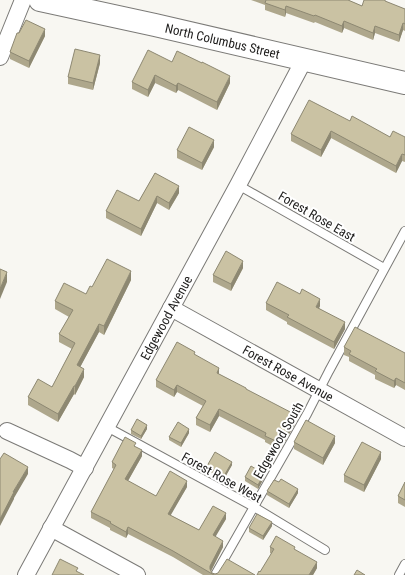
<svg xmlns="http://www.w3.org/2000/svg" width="405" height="575" font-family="'Roboto Condensed',sans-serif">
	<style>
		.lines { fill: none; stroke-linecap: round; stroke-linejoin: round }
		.service-casing { stroke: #7b7a77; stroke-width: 10 }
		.minor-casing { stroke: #7b7a77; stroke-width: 18 }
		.secondary-casing { stroke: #7b7a77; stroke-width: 24 }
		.service { stroke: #fff; stroke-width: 8 }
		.minor { stroke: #fff; stroke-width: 16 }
		.secondary { stroke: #fff; stroke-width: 22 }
		.wall { fill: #aea78c }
		.shaded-wall { fill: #8d8872 }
		.building { fill: #cac2a3; stroke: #8d8872 }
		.labels { text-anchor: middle; stroke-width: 4; stroke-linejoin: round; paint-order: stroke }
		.street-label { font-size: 13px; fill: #1d1c1b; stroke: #fff }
	</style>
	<rect width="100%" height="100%" fill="#f8f7f2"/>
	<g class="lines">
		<g class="service-casing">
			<g id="service">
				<path d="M238,185L384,268"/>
				<path d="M107,427L254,507L325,550"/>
				<path d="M215,575L307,414L329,371L405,231"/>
				<path d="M399,575L405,564"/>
			</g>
		</g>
		<g class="minor-casing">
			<g id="minor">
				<path d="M0,57L23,0"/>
				<path id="s1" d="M171,308L405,438"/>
				<path d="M7,431L70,460L85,468"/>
				<path d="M51,528L137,575"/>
				<path id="s2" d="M26,575L238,185L304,60"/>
			</g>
		</g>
		<g class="secondary-casing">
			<g id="secondary">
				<path id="s3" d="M40,0L155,25L405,83"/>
			</g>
		</g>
		<use href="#service" class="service"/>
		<use href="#minor" class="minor"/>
		<use href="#secondary" class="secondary"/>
	</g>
	<g class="wall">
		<path d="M251,0H348L362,6L386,2L405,9V31L403,30L399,42L375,33L373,40L344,28L342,33L315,22L314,23L286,13L285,17L265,10V5Z"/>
		<path d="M19,33L45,36L29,68L10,59V52Z"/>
		<path d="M172,62L230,83L217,110L178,90L176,93L155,83L148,97L132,89V82Z"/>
		<path d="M100,63L93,90L68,84V77Z"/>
		<path d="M350,121L390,137H405V162L402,161L396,173L331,138L321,157L291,141V134Z"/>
		<path d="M214,147L202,170L177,158V150Z"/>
		<path d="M155,173L179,193L169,210L157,203L141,236L106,218V211L139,201Z"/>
		<path d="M243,268L231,291L213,282V275Z"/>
		<path d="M131,280L104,335L99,332L80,367L84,377L75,395L74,394L58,422L28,405V397L52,387L72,349L59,342V334L69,317L55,309V301L86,294L92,287Z"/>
		<path d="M266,303L320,306L319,308L345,329L334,349L287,324V322L266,310Z"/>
		<path d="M344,347L405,353V390L396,385L394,388L375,379V375L349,361V357L344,355Z"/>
		<path d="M195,355L219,374L246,390L296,422L284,443L282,442L278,449L265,442V440L219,416L210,432L196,425V418L203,406L177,392L174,397L156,387V380Z"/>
		<path d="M147,429L141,439L131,434V430Z"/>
		<path d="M189,433L181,447L169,440V437Z"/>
		<path d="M294,442L335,443L323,465L294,449Z"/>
		<path d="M136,447L142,456L128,481L156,496L187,487L170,515L199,530L226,519L215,536L223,547L211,571L212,573L215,574L255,575H203L173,557L128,534L126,538L110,530V528L91,518V512L114,469L112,468V462Z"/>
		<path d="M381,459L364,492L344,482V475Z"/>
		<path d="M232,465L224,479L207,470V466Z"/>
		<path d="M245,477L264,478L258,489L245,481Z"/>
		<path d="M405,482V507L398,503V496Z"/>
		<path d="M267,491L298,493L289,508L267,495Z"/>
		<path d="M272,526L263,540L249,532V528Z"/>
		<path d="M270,547L295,550L317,568L313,575H257L260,572L272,554L270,553Z"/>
	</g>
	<g class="shaded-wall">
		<path d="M286,6V13L285,17V10Z"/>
		<path d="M344,21V28L342,33V26Z"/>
		<path d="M403,23V30L399,42V35Z"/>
		<path d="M375,26V33L373,40V33Z"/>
		<path d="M45,29V36L29,68V61Z"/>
		<path d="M100,55V63L93,90V83Z"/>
		<path d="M155,75V83L148,97V90Z"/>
		<path d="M230,76V83L217,110V102Z"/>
		<path d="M178,83V90L176,93V86Z"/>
		<path d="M331,131V138L321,157V150Z"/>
		<path d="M214,140V147L202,170V163Z"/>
		<path d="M402,154V161L396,173V166Z"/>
		<path d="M179,186V193L169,210V203Z"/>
		<path d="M157,196V203L141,236V229Z"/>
		<path d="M243,261V268L231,291V284Z"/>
		<path d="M131,271V280L104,335V326Z"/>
		<path d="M7,272V282L0,299V289Z"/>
		<path d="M320,299V306L316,314V307Z"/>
		<path d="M345,322V329L334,349V342Z"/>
		<path d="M99,324V332L77,373V365Z"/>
		<path d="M219,368V375L217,373Z"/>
		<path d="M84,369V377L75,395V386Z"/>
		<path d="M396,378V385L394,388V381Z"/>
		<path d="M177,385V392L174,397V390Z"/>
		<path d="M74,386V394L58,422V414Z"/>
		<path d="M219,409V416L210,432V425Z"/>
		<path d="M296,415V422L284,443V436Z"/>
		<path d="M147,425V429L141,439V436Z"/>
		<path d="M189,429V433L181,447V443Z"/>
		<path d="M282,435V442L278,449V442Z"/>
		<path d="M335,436V443L323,465V458Z"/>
		<path d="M142,450V456L125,486V479Z"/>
		<path d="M381,452V459L364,492V485Z"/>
		<path d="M232,462V465L224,479V476Z"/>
		<path d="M28,467V474L14,498V499L0,526V519L13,492Z"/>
		<path d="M264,474V478L258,489V485Z"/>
		<path d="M187,481V487L168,520V514Z"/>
		<path d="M298,489V493L289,508V504Z"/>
		<path d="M226,513V519L213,541V535Z"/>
		<path d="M272,522V526L263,540V536Z"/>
		<path d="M128,527V534L126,538V532Z"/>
		<path d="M223,541V547L210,573V566Z"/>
		<path d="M317,562V568L313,575H309Z"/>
	</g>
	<g class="building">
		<path d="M266,0H348L362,6L364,0H385V1L405,9V24L403,23L399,35L375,26L373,33L344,21L342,26L315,15L314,16L286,6L285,10L265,3Z"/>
		<path d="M26,20L45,29L29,61L10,52L17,33H19Z"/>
		<path d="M75,49L100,55L93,83L68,77Z"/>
		<path d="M148,50L172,62L177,51L202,63V62L230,76L217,102L178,83L176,86L155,75L148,90L132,82Z"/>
		<path d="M309,100L350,121L352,116L390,137L393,131L405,137V155L402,154L396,166L331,131L321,150L291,134Z"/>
		<path d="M189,127L214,140L202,163L177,150Z"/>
		<path d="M155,173L179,186L169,203L157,196L141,229L106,211L117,190L139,201Z"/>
		<path d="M226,251L243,261L231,284L213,275Z"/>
		<path d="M107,259L131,271L104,326L99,324L77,365L84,369L75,386H74L58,414L28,397L38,379L52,387L75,343L59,334L73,310L55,301L64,283L86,294L90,286L92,287Z"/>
		<path d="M0,269L7,272L0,289Z"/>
		<path d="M277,282L300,294L302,289L320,299L316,307L345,322L334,342L287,317L289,315L266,303Z"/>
		<path d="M355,327L405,353V383L396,378L394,381L375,371L377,369L349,354L351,351L344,347Z"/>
		<path d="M177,342L195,352L194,354L219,368L217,373L246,388V389L296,415L284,436L282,435L278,442L265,436L266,433L219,409L210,425L196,418L206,401L177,385L174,390L156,380Z"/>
		<path d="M137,419L147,425L141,436L131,430Z"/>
		<path d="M306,420L335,436L323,458L294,442Z"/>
		<path d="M178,422L189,429L181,443L169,437Z"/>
		<path d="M125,437L136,443L134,446L142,450L125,479L156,496L170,471L187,481L168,514L199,530L213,506L226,513L213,535L223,541L210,566V569L212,573L215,574L218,573L227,559L255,575H214L173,551L128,527L126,532L110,523L111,522L91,512L116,465L112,462Z"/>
		<path d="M362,442L381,452L364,485L344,475Z"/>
		<path d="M215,452L232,462L224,476L207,466Z"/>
		<path d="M4,453L28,467L13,492H14L0,519V459Z"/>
		<path d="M251,466L264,474L258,485L245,477Z"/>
		<path d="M281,479L298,489L289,504L267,491L274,480L279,482Z"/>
		<path d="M405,482V500L398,496Z"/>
		<path d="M257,514L272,522L263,536L249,528Z"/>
		<path d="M276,536L295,547L294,549L317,562L309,575H257L259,571L260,572L274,549L270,547Z"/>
		<path d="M60,559L78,568L76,571L84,575H52Z"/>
		<path d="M357,570L365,575H354Z"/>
	</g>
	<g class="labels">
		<g class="street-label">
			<text dy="5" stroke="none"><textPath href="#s3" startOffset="187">North Columbus Street</textPath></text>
			<text transform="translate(317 216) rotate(30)" y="5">Forest Rose East</text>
			<text dy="5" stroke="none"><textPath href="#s2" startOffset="293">Edgewood Avenue</textPath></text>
			<text dy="5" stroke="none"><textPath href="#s1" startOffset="134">Forest Rose Avenue</textPath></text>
			<text transform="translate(278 440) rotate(-60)" y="5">Edgewood South</text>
			<text transform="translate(222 477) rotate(29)" y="5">Forest Rose West</text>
		</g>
	</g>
</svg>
